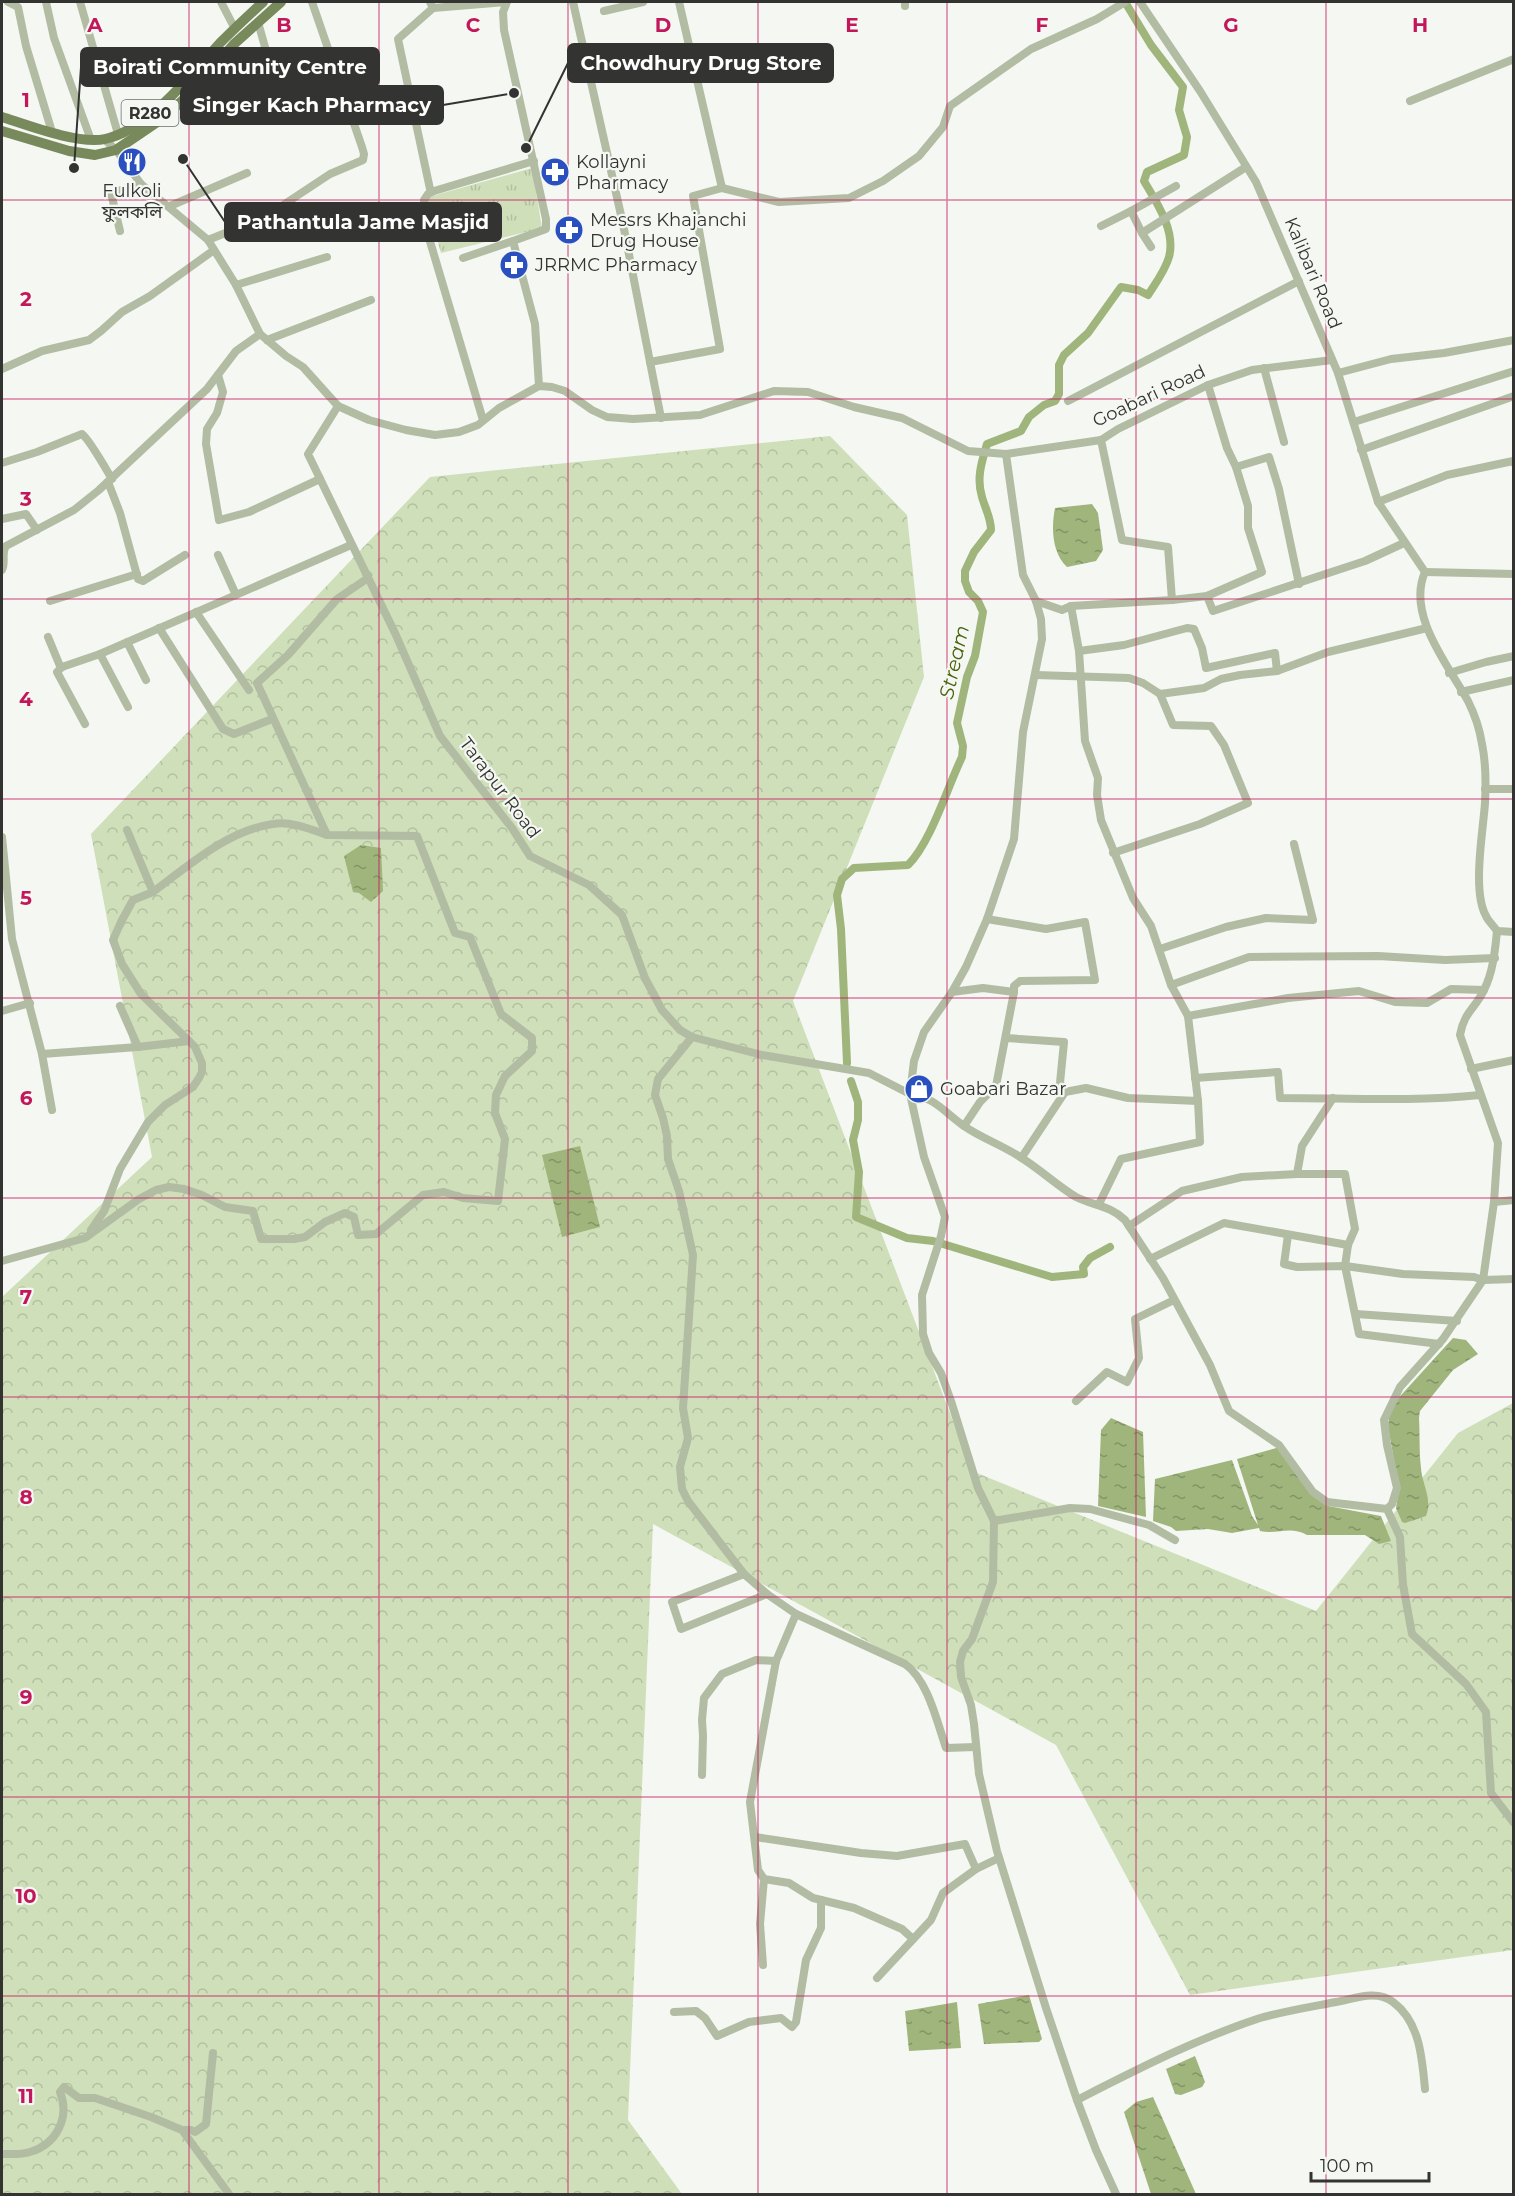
<svg xmlns="http://www.w3.org/2000/svg" width="1515" height="2196" font-family="Montserrat,'Noto Sans Bengali',sans-serif">
	<style>
		.forest { fill: url(#forest-crowns) }
		.park { fill: url(#park-tufts) }
		.water { fill: url(#water-ripples) }
		.lines { fill: none; stroke-linecap: round; stroke-linejoin: round }
		.canal { stroke: #9fb57c; stroke-width: 8 }
		.minor { stroke: #b1bca3; stroke-width: 8 }
		.major { stroke: #788a5c; stroke-width: 10 }
		.grid { fill: none; stroke: #c2185b; stroke-width: 1.5; stroke-opacity: 0.55 }
		.labels { text-anchor: middle; stroke-width: 4.5; stroke-linejoin: round; paint-order: stroke }
		.shield { fill: #f5f7f3; stroke: #6d6e6c; stroke-width: 1.5 }
		.shield-label { font-size: 16px; font-weight: bold; fill: #333432 }
		.poi-label { font-size: 18px; fill: #333432; stroke: #f5f7f3; text-anchor: start }
		.street-label { font-size: 18px; fill: #333432; stroke: #f5f7f3 }
		.water-label { font-size: 20px; font-style: italic; fill: #486209; stroke: #f5f7f3 }
		.grid-label { font-size: 20px; text-anchor: middle; font-weight: bold; fill: #c2185b; stroke: #f5f7f3; stroke-width: 4.5; stroke-linejoin: round; paint-order: stroke }
		.leader { fill: none; stroke: #333432; stroke-width: 2 }
		.callout-dot { fill: #333432; stroke: #f5f7f3; stroke-width: 2 }
		.callout { fill: #333432; stroke: #333432; stroke-width: 2 }
		.callout-label { font-size: 20px; text-anchor: middle; font-weight: bold; fill: #fff }
	</style>
	<defs>
		<pattern id="forest-crowns" width="20" height="18" patternUnits="userSpaceOnUse" patternTransform="scale(1.5)"><rect width="20" height="18" fill="#cfdfb9"/><path d="M2 6a3 3 0 1 1 6 0M12 15a3 3 0 1 1 6 0" fill="none" stroke="#b2c0a0"/></pattern>
		<pattern id="park-tufts" width="24" height="20" patternUnits="userSpaceOnUse" patternTransform="scale(1.5)"><rect width="24" height="20" fill="#cfdfb9"/><path d="M3 7l-1-3M5 7V3M7 7l1-3M15 17l-1-3M17 17v-4M19 17l1-3" fill="none" stroke="#b2c0a0"/></pattern>
		<pattern id="water-ripples" width="26" height="14" patternUnits="userSpaceOnUse" patternTransform="scale(1.5)"><rect width="26" height="14" fill="#9fb57c"/><path d="M2 4q2-2 4 0t4 0M15 11q2-2 4 0t4 0" fill="none" stroke="#829466"/></pattern>
	</defs>
	<rect width="100%" height="100%" fill="#f5f7f3"/>
	<path class="forest" d="M830,436L907,515L924,677L793,1001L972,1471L1316,1611L1458,1433L1513,1403V1950L1190,1995L1056,1745L653,1524L628,2120L682,2194H2V1297L152,1157L91,834L430,477Z"/>
	<path class="park" d="M532,168L542,228L441,253L427,205L428,199L432,196Z"/>
	<g class="water">
		<path d="M1092,504L1098,513L1103,550L1096,561L1067,567C1052,553 1051,528 1055,508Z"/>
		<path d="M361,845L381,848L383,891L371,902L359,893L353,892L344,856Z"/>
		<path d="M580,1146L600,1227L562,1237L542,1155Z"/>
		<path d="M1453,1338L1466,1340L1478,1354L1453,1370L1420,1411L1419,1418C1420,1435 1419,1451 1421,1468C1422,1484 1433,1500 1426,1516L1405,1523L1402,1522L1396,1508L1399,1488L1388,1427L1389,1415L1393,1404Z"/>
		<path d="M1111,1418L1143,1432L1146,1517L1098,1506L1101,1430Z"/>
		<path d="M1280,1447L1328,1506L1381,1516L1391,1541L1379,1544L1365,1535H1307C1290,1525 1277,1535 1260,1531L1259,1528L1232,1533L1208,1529L1176,1531L1171,1527L1153,1521L1155,1479L1232,1460L1252,1516L1258,1525L1237,1459Z"/>
		<path d="M1029,1995L1042,2039L1039,2042L984,2044L978,2004Z"/>
		<path d="M957,2002L961,2048L909,2051L905,2011Z"/>
		<path d="M1195,2056L1205,2082L1202,2087L1181,2095L1175,2094L1166,2069Z"/>
		<path d="M1153,2097L1196,2194H1151L1124,2112L1136,2102Z"/>
	</g>
	<g class="lines">
		<g class="canal">
			<path d="M847,1063L841,929L837,895L842,879L854,868L908,865C931,842 947,788 962,757L963,746L957,723L967,677L975,656L983,612L978,601L969,592L965,581V571L974,552L991,530C991,518 985,508 982,497C976,478 982,461 987,444L1021,431L1029,417L1044,405L1055,401L1059,394V365L1064,355L1088,333L1121,287L1138,290L1148,295C1155,284 1165,271 1169,257C1176,231 1157,203 1144,181L1147,172L1184,155L1187,137L1179,110L1183,87L1151,45L1125,2"/>
			<path d="M851,1081L858,1102V1120L853,1140L859,1172L856,1217L907,1238L933,1241L1042,1274L1052,1277L1084,1274L1083,1267L1090,1258L1110,1247"/>
		</g>
		<g class="minor">
			<path d="M8,2L18,7L26,46L52,132"/>
			<path d="M46,2L54,38L91,140"/>
			<path d="M80,2L118,134"/>
			<path d="M221,2L235,29"/>
			<path d="M430,2L433,8L506,2"/>
			<path d="M507,2L503,12L504,30L546,219V229L513,241L535,324L539,386"/>
			<path d="M573,2L623,224L661,418"/>
			<path d="M679,2L722,188"/>
			<path d="M905,2V6"/>
			<path d="M1140,2L1200,91L1256,182L1338,373L1378,502L1425,572"/>
			<path d="M604,11L643,2"/>
			<path d="M258,22L277,90"/>
			<path d="M1410,101L1514,59"/>
			<path d="M104,139L116,150L141,184L208,240L236,285L260,334L286,356L303,367L338,406L369,420L406,430L435,435L459,432L478,425L499,408L539,386L552,387L565,391L592,410L607,417L633,419L700,415L774,391L808,392L854,407L902,418L968,451L1006,454L1101,440L1118,429L1208,385L1252,370L1332,360"/>
			<path d="M722,188L779,202L849,198L883,181L919,156L943,127L950,106L1031,49L1097,19L1125,2"/>
			<path d="M430,189L398,39L433,8"/>
			<path d="M170,206L247,173"/>
			<path d="M1101,226L1131,211"/>
			<path d="M120,231L111,193L141,184"/>
			<path d="M1142,233L1131,211L1176,186"/>
			<path d="M208,240L265,217L330,174L363,160L364,154L362,147L312,2"/>
			<path d="M1151,247L1142,233L1246,167"/>
			<path d="M463,258L513,241"/>
			<path d="M236,285L327,257"/>
			<path d="M267,340L371,300"/>
			<path d="M650,362L720,349L693,196L722,188"/>
			<path d="M1264,368L1284,442"/>
			<path d="M2,369L42,351L89,340L101,331L122,312L150,296L214,250"/>
			<path d="M1338,373L1391,359L1444,353L1514,340"/>
			<path d="M218,375L223,392L217,413L207,429L206,444L219,520L249,512L320,479"/>
			<path d="M1068,401L1299,281"/>
			<path d="M338,406L308,454L395,633L440,736L512,828L530,856L589,885L622,915L645,978L662,1010L680,1030L692,1037L762,1055L869,1073L910,1094L924,1157L945,1217L941,1236L922,1295L923,1334L929,1353L941,1373L951,1401L978,1488L994,1521L993,1582L972,1639L963,1651L960,1662L961,1677L971,1705L974,1724L979,1774L997,1851L1046,2008L1077,2100L1096,2150L1116,2194"/>
			<path d="M483,420L429,238L424,200L428,194L434,191L534,161"/>
			<path d="M1354,422L1514,371"/>
			<path d="M1101,440L1122,540L1168,547L1172,600"/>
			<path d="M1361,450L1514,396"/>
			<path d="M1006,454L1023,575L1036,601L1041,619L1042,639L1023,732L1014,839L987,919L966,967L952,992L924,1032L914,1061L910,1094C936,1098 944,1112 964,1126C981,1138 1002,1145 1020,1157C1040,1169 1056,1185 1076,1197C1094,1206 1109,1205 1125,1220L1163,1278L1210,1365L1229,1411L1279,1445L1313,1492L1327,1502L1387,1509L1400,1537L1403,1585L1412,1634L1466,1684L1486,1712L1491,1793L1514,1823"/>
			<path d="M2,463L37,452L82,434C89,439 106,469 112,479"/>
			<path d="M1236,467L1269,457L1279,489L1299,584"/>
			<path d="M108,482L120,513L138,579L143,581L185,555"/>
			<path d="M1378,502L1447,475L1513,461L1514,463"/>
			<path d="M2,519L26,514L37,530"/>
			<path d="M218,555L236,595"/>
			<path d="M2,570C6,562 1,554 6,546L74,510L99,490L207,389L236,351L260,334"/>
			<path d="M1425,572C1406,615 1449,666 1468,701C1474,713 1480,731 1482,744C1486,763 1486,784 1485,803C1483,832 1472,891 1486,916C1488,921 1494,926 1497,931L1514,932"/>
			<path d="M1425,572L1514,574"/>
			<path d="M1207,596L1213,611L1365,561L1404,543"/>
			<path d="M50,601L137,574"/>
			<path d="M1036,601L1062,610L1071,606L1172,600L1207,596L1262,572L1248,528V506L1236,467L1227,448L1208,385"/>
			<path d="M196,612L249,690"/>
			<path d="M159,628L223,729L234,734L272,719"/>
			<path d="M48,637L60,666L62,667L100,654L351,545"/>
			<path d="M127,642L146,680"/>
			<path d="M1079,651L1124,645L1187,628L1194,629L1202,648L1206,668L1275,653L1277,671"/>
			<path d="M100,654L128,707"/>
			<path d="M62,667L57,672L85,724"/>
			<path d="M1449,673L1486,662L1514,656"/>
			<path d="M1036,675L1129,678L1143,683L1160,694L1204,688L1221,679L1240,675L1277,671L1328,652L1427,628"/>
			<path d="M1461,692L1514,680"/>
			<path d="M1485,789H1514"/>
			<path d="M127,830L153,892L133,900L121,922L113,940L122,964L141,994L189,1041L138,1047"/>
			<path d="M2,837L12,939L42,1054L52,1110"/>
			<path d="M1113,853L1200,824L1248,803L1224,745L1211,726L1173,725L1160,694"/>
			<path d="M153,892C188,866 228,830 273,824C291,821 310,829 327,835"/>
			<path d="M1160,949L1226,927L1266,918L1313,920L1294,844"/>
			<path d="M1171,985L1249,957L1378,956L1445,960L1495,958"/>
			<path d="M952,992L983,988L1014,992V986L1020,981L1095,980L1085,922L1046,929L987,919"/>
			<path d="M2,1011L30,1003"/>
			<path d="M1188,1016L1288,998L1359,991L1395,1002L1427,1003L1451,989L1484,990"/>
			<path d="M692,1037L658,1079L655,1095L663,1118L667,1136L668,1159L679,1191L693,1255L683,1408L688,1438L680,1467L682,1489L688,1501L744,1574L767,1594L796,1614"/>
			<path d="M1006,1038L1064,1042L1060,1083L1065,1092"/>
			<path d="M42,1054L138,1047L120,1006"/>
			<path d="M1471,1069L1514,1060"/>
			<path d="M1195,1078L1278,1072L1280,1098C1347,1098 1413,1102 1480,1095"/>
			<path d="M964,1126L980,1102L996,1086L1014,992"/>
			<path d="M1022,1157L1065,1092L1086,1088L1128,1098L1198,1101L1188,1016L1171,985L1151,926L1133,898L1101,820L1097,795L1098,778L1085,741L1079,651L1071,606"/>
			<path d="M1297,1174H1345L1355,1229L1348,1245L1345,1266L1359,1334L1439,1344"/>
			<path d="M1494,1202L1514,1200"/>
			<path d="M1099,1204L1121,1159L1200,1142L1198,1101"/>
			<path d="M1129,1226L1182,1191L1242,1177L1297,1174L1302,1146L1333,1098"/>
			<path d="M91,1230L104,1211L120,1169L148,1122L165,1105L193,1087L199,1078L202,1072V1063L195,1047L189,1041"/>
			<path d="M1288,1235L1284,1264L1297,1267L1345,1266L1403,1274L1474,1277L1483,1280L1514,1279"/>
			<path d="M1150,1259L1224,1223L1348,1245"/>
			<path d="M2,1261L85,1238L139,1199L156,1190L169,1187L184,1189L202,1195L225,1207L253,1211L261,1239H294L305,1237L325,1222L345,1213L354,1217L358,1235L376,1234L423,1195L444,1192L463,1198L498,1201L505,1139L495,1113L496,1095L505,1076L532,1051V1038L501,1014L470,937L455,933L417,836L327,835L257,683L288,655L337,599L368,578"/>
			<path d="M1356,1314L1457,1321"/>
			<path d="M1076,1401L1107,1372L1127,1382L1139,1358L1135,1319L1174,1300"/>
			<path d="M1387,1509L1392,1504L1397,1488L1387,1445L1384,1420L1400,1387L1443,1339L1483,1280L1494,1202L1498,1143L1460,1035C1464,1012 1475,1009 1484,990C1493,972 1495,951 1497,931"/>
			<path d="M994,1521L1070,1508L1090,1509L1149,1525L1175,1540"/>
			<path d="M744,1574L672,1602L681,1629L767,1594"/>
			<path d="M702,1775L703,1736L702,1720L704,1698L722,1674L756,1660L776,1661"/>
			<path d="M755,1837L861,1853L897,1856L965,1844L976,1869"/>
			<path d="M913,1939L902,1929L854,1908L813,1898L789,1883L764,1879L758,1870L750,1802L776,1661L796,1614L905,1664C928,1680 937,1722 946,1748L975,1747"/>
			<path d="M763,1965L760,1924L764,1879"/>
			<path d="M877,1978L931,1920L943,1893L976,1869L999,1858"/>
			<path d="M674,2012L696,2011L705,2018L717,2036L749,2022L781,2018L792,2027L796,2022L806,1960L821,1928V1900"/>
			<path d="M1077,2100C1136,2070 1196,2039 1260,2018C1285,2011 1310,2007 1336,2002C1354,1999 1376,1989 1393,2002C1420,2022 1422,2058 1425,2089"/>
			<path d="M182,2130H191L195,2132L206,2124L213,2053"/>
			<path d="M2,2154C11,2154 21,2155 30,2152C57,2144 70,2117 60,2092L64,2087L79,2098H95L151,2117L182,2130L229,2194"/>
		</g>
		<g class="major">
			<path d="M2,117C27,125 79,145 105,139C148,130 191,75 220,43C234,29 249,15 263,2"/>
			<path d="M2,131L69,151L95,155L116,150L163,118L193,91L234,44L281,2"/>
		</g>
	</g>
	<path class="grid" d="M189,2V2194M379,2V2194M568,2V2194M758,2V2194M947,2V2194M1136,2V2194M1326,2V2194M2,200H1514M2,399H1514M2,599H1514M2,799H1514M2,998H1514M2,1198H1514M2,1397H1514M2,1597H1514M2,1797H1514M2,1996H1514"/>
	<defs>
		<g id="restaurant-disc" transform="scale(1.5)"><circle r="9.5" fill="#2a50bf" stroke="#f5f7f3"/><path d="M-5-6h1v4h1v-4h1v4h1v-4h1v5L-1.5 .5V6h-2V.5L-5-1ZM5-6V6H3V1.5H1.5Q1.5-4 5-6Z" fill="#fff"/></g>
		<g id="pharmacy-disc" transform="scale(1.5)"><circle r="9.5" fill="#2a50bf" stroke="#f5f7f3"/><path d="M-2-6h4v4h4v4h-4v4h-4v-4h-4v-4h4Z" fill="#fff"/></g>
		<g id="shop-disc" transform="scale(1.5)"><circle r="9.5" fill="#2a50bf" stroke="#f5f7f3"/><path d="M-5-2.5h2.3a2.7 3.5 0 0 1 5.4 0H5L5.5 6h-11ZM-1.5-2.5h3a1.5 2.3 0 0 0-3 0Z" fill="#fff"/></g>
	</defs>
	<g fill-rule="evenodd">
		<use href="#restaurant-disc" x="132" y="162"/>
		<use href="#pharmacy-disc" x="555" y="172"/>
		<use href="#pharmacy-disc" x="569" y="230"/>
		<use href="#pharmacy-disc" x="514" y="265"/>
		<use href="#shop-disc" x="919" y="1089"/>
	</g>
	<g class="labels">
		<rect class="shield" x="121.5" y="100" width="57" height="26" rx="4.5"/>
		<g class="shield-label">
			<text x="150" y="119">R280</text>
		</g>
		<g class="poi-label">
			<text x="576" y="168">Kollayni<tspan x="576" dy="21">Pharmacy</tspan></text>
			<text x="132" y="197" text-anchor="middle">Fulkoli<tspan x="132" dy="21">ফুলকলি</tspan></text>
			<text x="590" y="226">Messrs Khajanchi<tspan x="590" dy="21">Drug House</tspan></text>
			<text x="535" y="271">JRRMC Pharmacy</text>
			<text x="940" y="1095">Goabari Bazar</text>
		</g>
		<g class="street-label">
			<text transform="translate(1313 273) rotate(67)" y="6">Kalibari Road</text>
			<text transform="translate(1149 396) rotate(-25)" y="6">Goabari Road</text>
			<text transform="translate(500 788) rotate(53)" y="6">Tarapur Road</text>
		</g>
		<g class="water-label">
			<text transform="translate(954 662) rotate(-77)" y="7">Stream</text>
		</g>
	</g>
	<g class="grid-label">
		<text x="95" y="32">A</text>
		<text x="284" y="32">B</text>
		<text x="473" y="32">C</text>
		<text x="663" y="32">D</text>
		<text x="852" y="32">E</text>
		<text x="1042" y="32">F</text>
		<text x="1231" y="32">G</text>
		<text x="1420" y="32">H</text>
		<text x="26" y="107">1</text>
		<text x="26" y="306">2</text>
		<text x="26" y="506">3</text>
		<text x="26" y="706">4</text>
		<text x="26" y="905">5</text>
		<text x="26" y="1105">6</text>
		<text x="26" y="1304">7</text>
		<text x="26" y="1504">8</text>
		<text x="26" y="1704">9</text>
		<text x="26" y="1903">10</text>
		<text x="26" y="2103">11</text>
	</g>
	<path class="leader" d="M526 148L568 63M74 168L81 67M514 93L443 105M183 159L225 222"/>
	<g class="callout-dot">
		<circle cx="526" cy="148" r="6"/>
		<circle cx="74" cy="168" r="6"/>
		<circle cx="514" cy="93" r="6"/>
		<circle cx="183" cy="159" r="6"/>
	</g>
	<g class="callout">
		<rect x="568" y="44" width="265" height="38" rx="6"/>
		<rect x="81" y="48" width="298" height="38" rx="6"/>
		<rect x="181" y="86" width="262" height="38" rx="6"/>
		<rect x="225" y="203" width="276" height="38" rx="6"/>
	</g>
	<g class="callout-label">
		<text x="701" y="70">Chowdhury Drug Store</text>
		<text x="230" y="74">Boirati Community Centre</text>
		<text x="312" y="112">Singer Kach Pharmacy</text>
		<text x="363" y="229">Pathantula Jame Masjid</text>
	</g>
	<rect width="1515" height="2196" fill="none" stroke="#333432" stroke-width="6"/>
	<path d="M1311 2172v9h118v-9" fill="none" stroke="#333432" stroke-width="3"/>
	<text x="1320" y="2172" font-size="18" fill="#333432" stroke="#f5f7f3" stroke-width="4.5" paint-order="stroke">100 m</text>
</svg>
